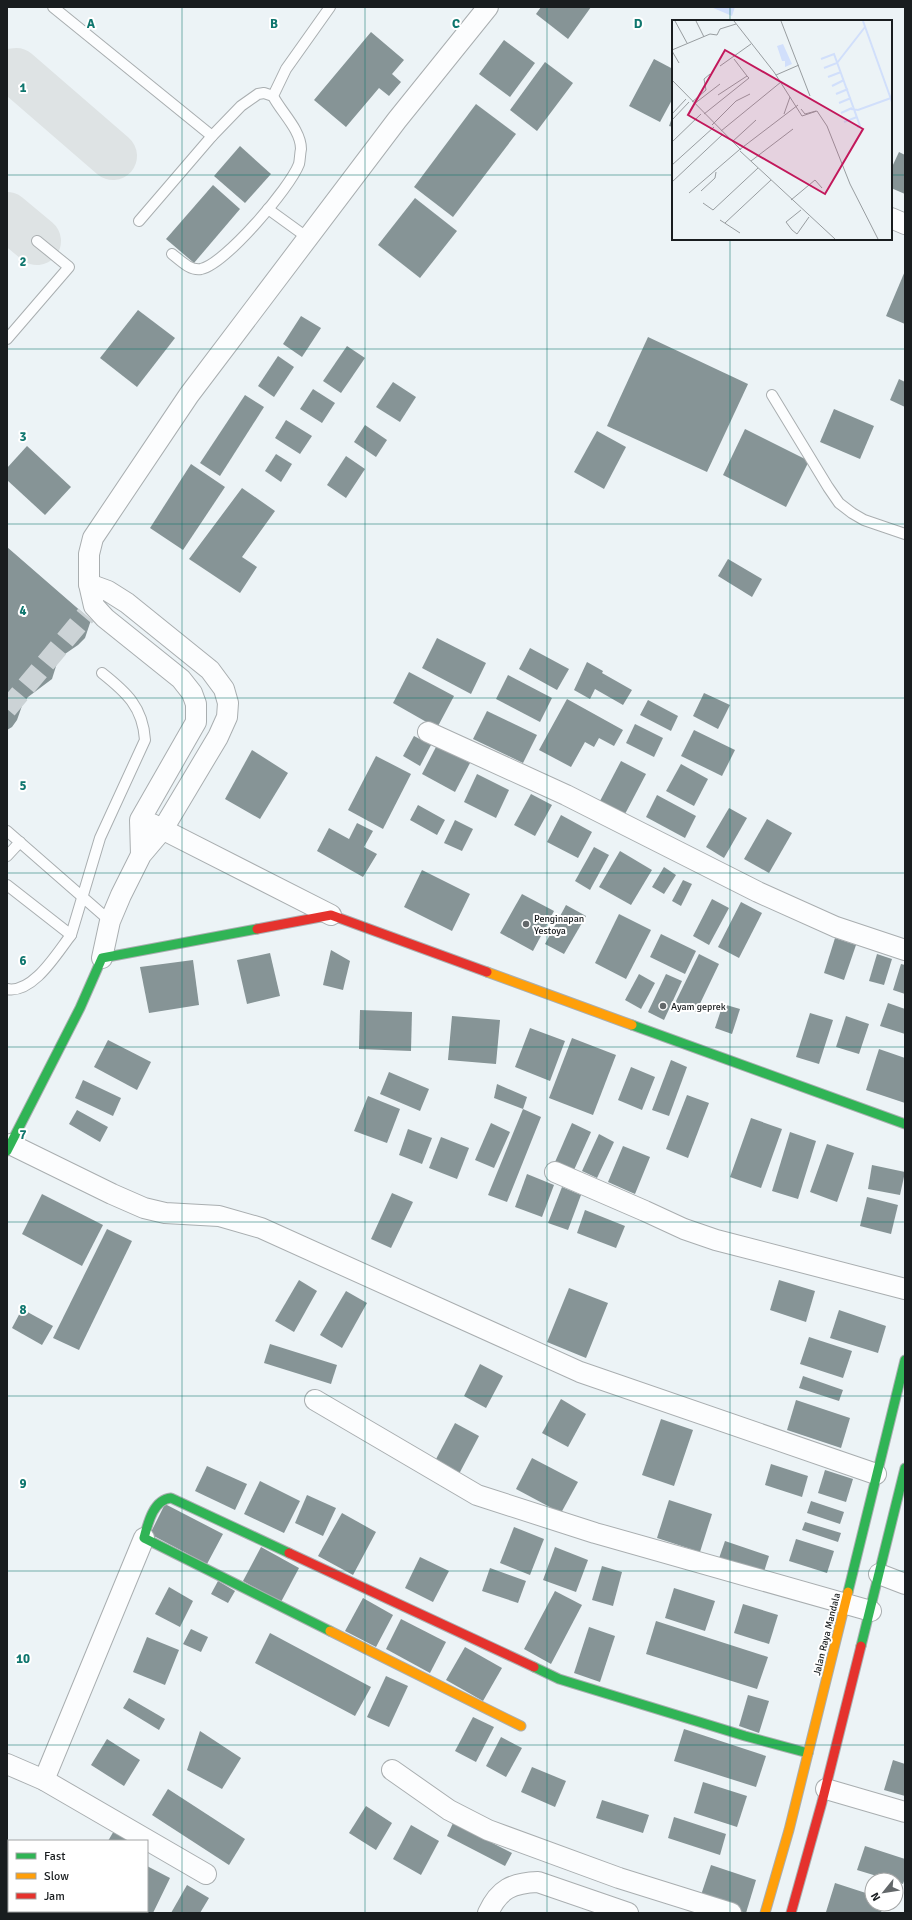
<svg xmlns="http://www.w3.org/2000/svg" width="912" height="1920" font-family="Signika,sans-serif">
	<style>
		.water { fill: #d1dffb }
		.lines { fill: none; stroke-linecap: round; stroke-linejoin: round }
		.taxiway { stroke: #dee3e4; stroke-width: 48 }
		.building { fill: #869496 }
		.street-tunnel { stroke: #ccd3d6; stroke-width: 20; stroke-dasharray: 20 10; stroke-linecap: butt }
		.lane-casing { stroke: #a9aeb0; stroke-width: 12 }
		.street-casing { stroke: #a9aeb0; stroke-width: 22 }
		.fast-casing { stroke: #a9aeb0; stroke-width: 11 }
		.slow-casing { stroke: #a9aeb0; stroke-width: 11 }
		.jam-casing { stroke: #a9aeb0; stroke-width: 11 }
		.lane { stroke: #fcfdfe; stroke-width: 10 }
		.street { stroke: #fcfdfe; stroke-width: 20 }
		.fast { stroke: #30b455; stroke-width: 9 }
		.slow { stroke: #ff9f0a; stroke-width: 9 }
		.jam { stroke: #e5322d; stroke-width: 9 }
		.grid { fill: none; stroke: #0f766e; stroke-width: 1; stroke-opacity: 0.55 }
		.poi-dot { fill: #63686a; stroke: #fff; stroke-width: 1.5 }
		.labels { text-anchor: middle; stroke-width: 4; stroke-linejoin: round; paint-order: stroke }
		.poi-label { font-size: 10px; fill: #191d1f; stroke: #fff; text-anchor: start }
		.street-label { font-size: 10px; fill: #191d1f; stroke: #fff }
		.inset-river { fill: none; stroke: #d1dffb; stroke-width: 2 }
		.inset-road { fill: none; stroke: #989da0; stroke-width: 1 }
		.view { fill: #c2185b; fill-opacity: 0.15; stroke: #c2185b; stroke-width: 2 }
		.inset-edge { fill: none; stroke: #191d1f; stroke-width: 2 }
		.grid-label { font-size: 13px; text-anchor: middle; font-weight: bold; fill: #0f766e; stroke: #fff; stroke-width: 4; stroke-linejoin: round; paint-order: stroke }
	</style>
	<rect width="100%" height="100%" fill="#ecf3f6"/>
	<path class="water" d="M711,7H735L732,16Z"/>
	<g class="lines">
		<g class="taxiway">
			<path d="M7,73L16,72L113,156"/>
			<path d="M7,216L37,241"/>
		</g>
	</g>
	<g class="building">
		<path d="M541,7H591L568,39L536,14Z"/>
		<path d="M371,32L404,60L392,74L401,82L389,96L379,88L346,127L314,100Z"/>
		<path d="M504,40L535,63L510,97L479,74Z"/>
		<path d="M654,59L673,69V98L660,122L629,106Z"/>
		<path d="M545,62L573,83L537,131L510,110Z"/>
		<path d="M476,104L516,134L453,217L414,187Z"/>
		<path d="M673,115V127L669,126Z"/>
		<path d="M240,146L271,174L245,203L214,176Z"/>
		<path d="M899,152L905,155V194L891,188V169Z"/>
		<path d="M213,185L240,209L194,263L166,239Z"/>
		<path d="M415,198L457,231L420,278L378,245Z"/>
		<path d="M905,271V324L886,316Z"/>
		<path d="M138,310L175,338L137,387L100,358Z"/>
		<path d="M301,316L321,328L302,357L283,344Z"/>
		<path d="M648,337L748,384L707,472L607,426Z"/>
		<path d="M347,346L365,358L341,393L323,381Z"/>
		<path d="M278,356L294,367L274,397L258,386Z"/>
		<path d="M899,379L905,382V407L890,400Z"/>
		<path d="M393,382L416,397L400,422L376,407Z"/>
		<path d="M313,389L335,403L322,423L300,409Z"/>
		<path d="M245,395L264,407L220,476L200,463Z"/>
		<path d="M834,409L874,426L860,459L820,442Z"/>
		<path d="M286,420L312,436L300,454L275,438Z"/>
		<path d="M365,425L387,440L376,457L354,442Z"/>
		<path d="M745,429L809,461L786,507L723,475Z"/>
		<path d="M597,431L626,447L604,489L574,472Z"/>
		<path d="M27,446L71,487L45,515L7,480V468Z"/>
		<path d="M276,454L292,464L281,482L265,471Z"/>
		<path d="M346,456L365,469L346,498L327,485Z"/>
		<path d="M191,464L225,487L183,550L150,528Z"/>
		<path d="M242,488L275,511L242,557L257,567L240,593L189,559Z"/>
		<path d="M7,547L91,620L85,638L78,645L62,656L57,663L52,679L28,697L23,703L17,720L12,727L7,730Z"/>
		<path d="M728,559L762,579L752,597L718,576Z"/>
		<path d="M437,638L486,663L471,694L422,668Z"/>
		<path d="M530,648L569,669L557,690L519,669Z"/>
		<path d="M587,662L603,671L602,673L632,690L623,705L595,689L590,699L574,690Z"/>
		<path d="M409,672L454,696L437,728L393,703Z"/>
		<path d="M508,675L552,698L540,722L496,699Z"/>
		<path d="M704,693L730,705L718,729L693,716Z"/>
		<path d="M567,699L623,730L614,746L599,738L594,747L585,742L571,767L539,750Z"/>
		<path d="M648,700L678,716L671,731L640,715Z"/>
		<path d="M487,711L537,735L523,763L473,739Z"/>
		<path d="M635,724L663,738L654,757L626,743Z"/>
		<path d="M694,730L735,750L722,776L681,756Z"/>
		<path d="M414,736L431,745L420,766L403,756Z"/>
		<path d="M437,745L470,763L455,792L422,774Z"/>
		<path d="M252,750L288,773L260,819L225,799Z"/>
		<path d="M376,756L411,774L383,829L348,810Z"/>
		<path d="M621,761L646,774L625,814L600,801Z"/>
		<path d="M681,764L708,779L694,806L666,791Z"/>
		<path d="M477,774L509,790L496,818L464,802Z"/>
		<path d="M531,794L552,805L535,836L514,825Z"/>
		<path d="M657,795L696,816L685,838L646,817Z"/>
		<path d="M418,805L445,820L437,835L410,820Z"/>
		<path d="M729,808L747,818L724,858L706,847Z"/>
		<path d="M561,815L592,832L578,858L547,842Z"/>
		<path d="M767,819L792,833L769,873L744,859Z"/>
		<path d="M455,820L473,829L462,851L444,843Z"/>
		<path d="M357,823L373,831L364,847L377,854L363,877L317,851L329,828L349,839Z"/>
		<path d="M594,847L609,855L590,890L575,881Z"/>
		<path d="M620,851L652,870L631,905L599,887Z"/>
		<path d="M664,867L676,875L664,894L652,887Z"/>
		<path d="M422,870L470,894L452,931L404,907Z"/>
		<path d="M683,880L692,884L681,906L672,901Z"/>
		<path d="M522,894L554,911L533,951L500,933Z"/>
		<path d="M712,899L729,908L709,945L693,936Z"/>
		<path d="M741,902L762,913L739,958L718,947Z"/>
		<path d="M566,905L586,916L564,954L545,944Z"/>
		<path d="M619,914L651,930L626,979L595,963Z"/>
		<path d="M661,934L696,951L685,974L650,957Z"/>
		<path d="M835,938L856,945L844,980L824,973Z"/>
		<path d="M331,950L350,961L343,990L323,985Z"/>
		<path d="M270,953L280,996L247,1004L237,960Z"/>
		<path d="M699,954L719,964L696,1012L675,1003Z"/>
		<path d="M877,954L892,959L884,985L869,981Z"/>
		<path d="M193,960L199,1005L149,1013L140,967Z"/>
		<path d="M901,964L905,965V994L893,990Z"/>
		<path d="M639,974L655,983L641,1009L625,1000Z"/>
		<path d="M666,974L682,981L664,1020L648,1012Z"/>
		<path d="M888,1003L905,1009V1034L880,1026Z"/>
		<path d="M723,1004L740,1009L732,1034L715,1028Z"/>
		<path d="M360,1010L412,1012L411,1051L359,1049Z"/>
		<path d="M810,1013L833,1020L819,1064L796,1057Z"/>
		<path d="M452,1016L500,1020L496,1064L448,1060Z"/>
		<path d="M846,1016L869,1024L859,1054L836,1047Z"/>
		<path d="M530,1028L565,1041L550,1081L515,1067Z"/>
		<path d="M572,1038L616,1055L593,1115L549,1098Z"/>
		<path d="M108,1040L151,1062L137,1090L94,1067Z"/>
		<path d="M879,1049L905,1058V1103L866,1090Z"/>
		<path d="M671,1060L687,1067L669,1116L652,1110Z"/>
		<path d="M631,1067L655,1077L642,1110L618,1100Z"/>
		<path d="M389,1072L429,1089L420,1111L380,1094Z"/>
		<path d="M83,1080L121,1098L113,1116L75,1098Z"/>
		<path d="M497,1084L527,1097L523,1109L494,1098Z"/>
		<path d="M687,1095L709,1103L688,1158L666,1149Z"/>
		<path d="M368,1096L400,1109L387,1143L354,1131Z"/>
		<path d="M523,1109L541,1117L507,1202L488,1195Z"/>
		<path d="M77,1110L108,1127L100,1142L69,1124Z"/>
		<path d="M751,1118L782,1129L761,1188L730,1177Z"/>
		<path d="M491,1123L510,1132L494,1168L475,1160Z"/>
		<path d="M572,1123L591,1132L574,1170L555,1162Z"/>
		<path d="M408,1129L432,1138L422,1164L399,1155Z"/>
		<path d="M790,1132L816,1141L798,1199L772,1191Z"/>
		<path d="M599,1134L614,1142L597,1178L582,1171Z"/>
		<path d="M441,1137L469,1148L457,1179L429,1168Z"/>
		<path d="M827,1144L854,1153L837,1202L810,1192Z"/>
		<path d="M623,1146L650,1157L635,1194L608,1182Z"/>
		<path d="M872,1165L905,1172L900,1195L868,1189Z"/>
		<path d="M527,1174L554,1185L542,1217L515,1207Z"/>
		<path d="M562,1187L581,1195L568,1230L548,1223Z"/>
		<path d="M392,1193L413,1202L391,1248L371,1239Z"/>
		<path d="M42,1194L103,1225L82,1266L22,1234Z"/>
		<path d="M867,1197L898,1205L891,1234L860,1226Z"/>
		<path d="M585,1210L625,1226L616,1248L577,1233Z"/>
		<path d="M107,1229L132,1241L79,1350L53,1338Z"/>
		<path d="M299,1280L317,1291L294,1332L275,1321Z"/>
		<path d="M779,1280L815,1291L806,1322L770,1310Z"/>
		<path d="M569,1288L608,1303L586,1358L547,1342Z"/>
		<path d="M346,1291L367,1303L342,1348L320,1335Z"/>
		<path d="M22,1309L53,1326L42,1345L12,1328Z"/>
		<path d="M839,1310L886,1326L878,1353L830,1338Z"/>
		<path d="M809,1337L852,1351L843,1378L800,1364Z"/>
		<path d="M270,1344L337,1365L331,1384L264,1363Z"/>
		<path d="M480,1364L503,1376L486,1408L464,1396Z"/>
		<path d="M803,1376L843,1390L839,1401L799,1388Z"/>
		<path d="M561,1399L586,1414L568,1447L542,1433Z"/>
		<path d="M796,1400L850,1418L841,1448L787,1430Z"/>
		<path d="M661,1419L693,1430L674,1486L642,1475Z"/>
		<path d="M455,1423L479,1436L459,1474L435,1461Z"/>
		<path d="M532,1458L578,1482L561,1513L516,1489Z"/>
		<path d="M771,1464L808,1476L802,1497L765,1485Z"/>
		<path d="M207,1466L247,1484L235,1510L195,1491Z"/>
		<path d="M825,1470L853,1479L846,1502L818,1493Z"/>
		<path d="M260,1481L300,1501L284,1533L244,1514Z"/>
		<path d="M307,1495L336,1508L323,1536L295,1523Z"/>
		<path d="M669,1500L712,1514L700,1552L657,1538Z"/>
		<path d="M811,1501L844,1512L840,1524L807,1513Z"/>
		<path d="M165,1504L223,1534L207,1564L150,1534Z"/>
		<path d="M342,1513L376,1532L353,1575L318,1556Z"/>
		<path d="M805,1522L841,1533L838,1542L802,1530Z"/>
		<path d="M514,1527L544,1539L530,1575L500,1563Z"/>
		<path d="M796,1539L834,1551L827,1573L789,1561Z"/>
		<path d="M725,1541L769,1556L762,1578L717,1564Z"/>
		<path d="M261,1547L299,1568L281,1602L243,1581Z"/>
		<path d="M555,1547L588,1560L576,1592L543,1580Z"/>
		<path d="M420,1557L449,1571L433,1602L405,1588Z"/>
		<path d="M602,1566L622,1572L613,1606L592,1600Z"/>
		<path d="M490,1568L526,1581L518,1603L482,1591Z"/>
		<path d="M218,1581L235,1591L228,1603L211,1594Z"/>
		<path d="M169,1587L193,1601L180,1627L155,1614Z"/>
		<path d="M674,1588L715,1601L705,1631L665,1618Z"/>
		<path d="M555,1591L582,1605L551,1664L524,1649Z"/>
		<path d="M363,1598L393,1615L376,1647L345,1631Z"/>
		<path d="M743,1604L778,1615L769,1644L734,1633Z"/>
		<path d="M401,1619L446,1642L430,1673L386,1649Z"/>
		<path d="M656,1621L768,1657L757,1689L646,1654Z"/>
		<path d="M589,1627L615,1636L600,1682L574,1673Z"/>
		<path d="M191,1629L208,1637L201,1652L183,1644Z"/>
		<path d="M270,1633L371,1687L355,1716L255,1663Z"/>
		<path d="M147,1637L179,1650L165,1685L133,1672Z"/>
		<path d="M465,1647L502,1668L483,1701L446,1680Z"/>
		<path d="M386,1676L408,1686L389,1727L367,1717Z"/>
		<path d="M748,1695L769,1701L759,1733L739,1726Z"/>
		<path d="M129,1698L165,1719L159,1730L123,1708Z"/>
		<path d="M473,1717L494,1727L476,1762L455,1751Z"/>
		<path d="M684,1729L766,1756L756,1787L674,1761Z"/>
		<path d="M200,1731L241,1758L222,1789L187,1770Z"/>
		<path d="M501,1737L522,1748L506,1777L486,1766Z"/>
		<path d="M107,1739L140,1760L124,1786L91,1765Z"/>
		<path d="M893,1760L905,1764V1796L884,1790Z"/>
		<path d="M532,1767L566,1781L555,1807L521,1792Z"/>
		<path d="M703,1782L747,1796L737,1827L694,1813Z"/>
		<path d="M168,1789L245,1839L229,1865L152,1815Z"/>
		<path d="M602,1800L649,1815L643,1833L596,1818Z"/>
		<path d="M366,1806L392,1823L376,1850L349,1833Z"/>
		<path d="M674,1817L726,1834L720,1855L668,1838Z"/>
		<path d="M453,1823L512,1853L505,1866L447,1836Z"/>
		<path d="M411,1825L439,1841L421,1875L393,1859Z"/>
		<path d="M115,1829L137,1841H108Z"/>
		<path d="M865,1846L905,1859V1878L903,1884L896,1882V1880H890L857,1870Z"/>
		<path d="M711,1865L756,1880L746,1913L700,1898Z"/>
		<path d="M147,1866L170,1878L153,1913H133L129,1911H147Z"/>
		<path d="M835,1883L872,1895V1904H883L881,1913L826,1912Z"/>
		<path d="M187,1885L209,1898L200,1913H171Z"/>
	</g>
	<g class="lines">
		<path class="street-tunnel" d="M7,709L86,615"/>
		<g class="lane-casing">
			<g id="lane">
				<path d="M53,7L212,136"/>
				<path d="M268,209L308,238"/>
				<path d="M139,221L212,136L241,106L258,94L264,93L273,96"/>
				<path d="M172,254C180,260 190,271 201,269C225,264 290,188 299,164C300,160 300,153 301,149C301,130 281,112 273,96L286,69L330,7"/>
				<path d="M7,339L69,267L37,241"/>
				<path d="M772,395L828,487L839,503L852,513L864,520L905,534"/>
				<path d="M7,831L110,921"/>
				<path d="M7,856L20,842"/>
				<path d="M7,885L71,935L100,838L145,740C143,707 126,692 102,673"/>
				<path d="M7,989C33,994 57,953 71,935"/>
			</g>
		</g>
		<g class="street-casing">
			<g id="street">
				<path d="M891,218L905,224"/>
				<path d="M89,584V554L93,538L189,395L397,120L488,7"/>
				<path d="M428,732L566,795L758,892L836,927L905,950"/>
				<path d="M152,824L331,915"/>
				<path d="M102,958L110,921L121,895L141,855L163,829L218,737L227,717L228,703L224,689L210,670L127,603L108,591L89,584L94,606L105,618L181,679L192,693L196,704V722L140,820L141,855"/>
				<path d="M10,1144L112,1194L144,1208L165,1213L219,1216L261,1228L580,1372L876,1474"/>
				<path d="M555,1172L645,1211L684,1229L716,1240L905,1289"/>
				<path d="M315,1400L477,1495L595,1533L871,1611"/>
				<path d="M879,1574L905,1584"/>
				<path d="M7,1764L44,1780L206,1874"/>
				<path d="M392,1770L449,1810L488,1830L619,1878L731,1913"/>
				<path d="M44,1780L144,1538"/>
				<path d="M826,1789L905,1812"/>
				<path d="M488,1913C499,1889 512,1883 538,1882L628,1913"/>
			</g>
		</g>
		<g class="fast-casing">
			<g id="fast">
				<path d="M632,1025L905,1124"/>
				<path d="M7,1151L80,1008L102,958L257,929"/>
				<path d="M289,1553L171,1498C153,1500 148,1523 144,1538L330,1631"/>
				<path d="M848,1592L905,1360"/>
				<path d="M861,1646L905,1468"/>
				<path d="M534,1667L559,1679L745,1736L808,1753"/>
			</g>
		</g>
		<g class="slow-casing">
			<g id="slow">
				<path d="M487,972L632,1025"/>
				<path d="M330,1631L521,1726"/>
				<path d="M765,1913L789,1830L848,1592"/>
			</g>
		</g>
		<g class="jam-casing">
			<g id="jam">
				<path d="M257,929L331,915L487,972"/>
				<path d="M289,1553L534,1667"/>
				<path d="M791,1913L822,1802L861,1646"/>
			</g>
		</g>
		<use href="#lane" class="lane"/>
		<use href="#street" class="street"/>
		<use href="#fast" class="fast"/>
		<use href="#slow" class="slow"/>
		<use href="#jam" class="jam"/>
	</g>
	<path class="grid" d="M182,7V1913M365,7V1913M547,7V1913M730,7V21M7,175H673M891,175H905M730,239V1913M7,349H905M7,524H905M7,698H905M7,873H905M7,1047H905M7,1222H905M7,1396H905M7,1571H905M7,1745H905"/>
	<g class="poi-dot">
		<circle cx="526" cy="924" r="4"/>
		<circle cx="663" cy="1006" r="4"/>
	</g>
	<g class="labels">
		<g class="poi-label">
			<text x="534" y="922">Penginapan<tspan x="534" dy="12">Yestoya</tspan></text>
			<text x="671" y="1010">Ayam geprek</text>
		</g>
		<g class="street-label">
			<text transform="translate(826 1634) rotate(-76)" y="4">Jalan Raya Mandala</text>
		</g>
	</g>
	<g transform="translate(672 20)">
		<rect width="220" height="220" fill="#ecf3f6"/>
		<path d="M111,24L120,44L113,47V41H110L105,26Z" fill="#d1dffb"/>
		<path class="inset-river" d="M191,1L220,82M149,39L162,34L188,106L185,107M152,48L165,43L193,7M156,57L169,52M160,66L172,60M164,74L176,69M167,83L179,78M179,89L186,90L219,78M169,93L180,88M172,102L185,97"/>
		<path class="inset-road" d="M3,1L15,23M24,1L32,17M62,1L102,52L130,96L145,91M109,1L138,76M0,30L38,14L45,15L48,9L64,4M0,31L7,43M62,39L75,56M48,46L79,24M104,55L127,45M0,60L69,130M20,82L34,70L32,59L38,54M22,84L48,64M129,89L133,94L144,91M145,91L155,106L178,164L206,219M0,94L14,79M32,94L77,58L75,56L46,75M112,94L118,77M0,100L17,82M40,105L64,81L78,74M49,111L109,62M0,122L29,94M60,122L84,100M68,131L163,219M79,141L121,109M0,145L42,107M0,162L50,115M29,171L43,158L44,152M17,173L67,130L126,85M119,180L143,160L150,168M31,183L41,190L86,148M129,190L114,202L120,210L125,214L137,197M48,200L68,213M53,203L99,160"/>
		<path class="view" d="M53,30L191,109L153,174L16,95Z"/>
		<rect width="220" height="220" class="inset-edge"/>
	</g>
	<g class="grid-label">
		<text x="91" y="28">A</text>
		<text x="274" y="28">B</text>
		<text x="456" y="28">C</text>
		<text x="638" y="28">D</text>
		<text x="23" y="92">1</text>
		<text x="23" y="266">2</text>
		<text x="23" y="441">3</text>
		<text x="23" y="615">4</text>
		<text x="23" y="790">5</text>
		<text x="23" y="965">6</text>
		<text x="23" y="1139">7</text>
		<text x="23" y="1314">8</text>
		<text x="23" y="1488">9</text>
		<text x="23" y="1663">10</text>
	</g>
	<rect width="912" height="1920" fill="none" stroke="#191d1f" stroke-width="16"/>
	<rect x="8" y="1840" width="140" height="72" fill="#ffffff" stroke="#a3a5a5"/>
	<rect x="16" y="1853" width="20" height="6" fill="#30b455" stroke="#a3a5a5"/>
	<text x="44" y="1860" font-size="12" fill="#191d1f">Fast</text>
	<rect x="16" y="1873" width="20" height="6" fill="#ff9f0a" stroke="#a3a5a5"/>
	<text x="44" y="1880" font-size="12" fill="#191d1f">Slow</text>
	<rect x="16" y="1893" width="20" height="6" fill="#e5322d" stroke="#a3a5a5"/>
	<text x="44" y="1900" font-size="12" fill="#191d1f">Jam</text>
	<g transform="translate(884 1892) rotate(240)"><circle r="19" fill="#ffffff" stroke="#a3a5a5"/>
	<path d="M0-3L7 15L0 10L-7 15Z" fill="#63686a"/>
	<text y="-6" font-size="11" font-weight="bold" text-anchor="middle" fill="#191d1f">N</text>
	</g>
</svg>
